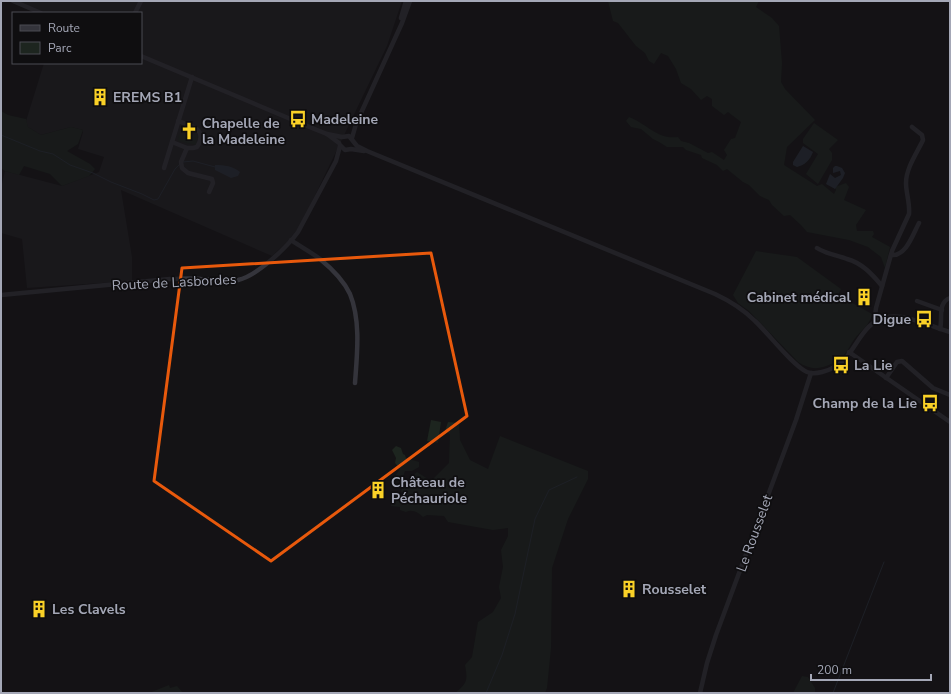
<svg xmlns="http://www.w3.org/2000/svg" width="951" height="694" font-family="'Nunito Sans',sans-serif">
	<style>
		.built { fill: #201f22 }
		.green { fill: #1d251f }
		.water { fill: #29303a }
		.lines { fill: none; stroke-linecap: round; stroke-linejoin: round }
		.stream { stroke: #29303a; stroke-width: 1 }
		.minor { stroke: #34343b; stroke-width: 4.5 }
		.marked { fill: none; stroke: #e8590c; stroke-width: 3; stroke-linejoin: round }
		.labels { text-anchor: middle; stroke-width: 3.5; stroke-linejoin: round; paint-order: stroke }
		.poi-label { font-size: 14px; font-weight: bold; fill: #a4a7b6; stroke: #0f0e10; text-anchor: start }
		.street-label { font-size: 14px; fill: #a4a7b6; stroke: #0f0e10 }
	</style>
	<rect width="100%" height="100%" fill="#141315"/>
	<path class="built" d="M18,1H402L387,46L308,210L297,230L287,242L272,256L121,190L132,257V281L27,288L22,239L1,233V188L5,171L62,186L99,172L104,157L78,149L83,132V130L71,127L41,135L28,127L26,121L44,63H141V13H46Z"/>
	<g class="green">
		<path d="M608,1H759L756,7L772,18L779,26L782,63L781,82L785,89L815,120L787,147L784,165L817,186L822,184L834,194L836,190L835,187L846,183L849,187L844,200L866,210L856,225L857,231H873L874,234L872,237L890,247L885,268L881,257L868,247L849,240L807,232L801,225L790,215L784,216L772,205L769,200L760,196L749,185L743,182L727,169L723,171L717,165L702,158L701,155L686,150L683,147H667L659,142L653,139L641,129L631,127L626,121L629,117C646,123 657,140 678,137L681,141L689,143L708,153L712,152L724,160L727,155L724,150L731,139L735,138L741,122L728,112L724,115L712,106V99L707,96L701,100L691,89L681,83L676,69L668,56L661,53L654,64L649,61L645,53L636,46L618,23L613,21Z"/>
		<path d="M1,111L8,115L26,119L28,127L41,135L71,127L83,130L78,144L67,151L90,164L95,169L89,176L62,186L50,174L24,166L19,175L5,171L1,168Z"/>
		<path d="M814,123L838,140L829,149L832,153V160L818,184L806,174L818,154L803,143V139Z"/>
		<path d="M179,135H198L196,145L178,141Z"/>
		<path d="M756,251L797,257L841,289L838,295L872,314C871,323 861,331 856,337C851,343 847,353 841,358C839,360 836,362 833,363C820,370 810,370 798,362L749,311L738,303L733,295Z"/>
		<path d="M431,420L441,422L438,443L427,441Z"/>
		<path d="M448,422L459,423L460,440L470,460L488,469L500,436L588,471V479L568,519L552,568L551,648L547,688L545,693H455C467,683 468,681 465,665L472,657L478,622L493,612L501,598L499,587L503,567L501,550L508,536V528L493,530L448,522L444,516L427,515L423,517C418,512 412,509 406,512L400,510V507L391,506L392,497L406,499L401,491L407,480L417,472L431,481L449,463L450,434L445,431Z"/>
		<path d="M396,446L401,448L403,454L405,455L406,458L419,462V467L412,471H405L403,477L398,482L395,476L400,469L395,463L396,458L392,450Z"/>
		<path d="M802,676L808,677L815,688V693H793Z"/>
		<path d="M169,685L170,688L177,686L183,693H149Z"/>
	</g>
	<g class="water">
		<path d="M803,146L813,152C810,160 805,165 797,167L793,165V162Z"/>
		<path d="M215,165C225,165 233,166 240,172L238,176L231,178L215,170Z"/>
		<path d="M835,166H837L842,168L845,173L843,178L835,189L826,184L830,174L835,178L841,175L840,171L833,173V168Z"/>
	</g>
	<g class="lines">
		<g class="stream">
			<path d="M1,135L40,151L53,154L70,165L93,173L111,182L142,194L154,200L158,199L175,169L180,164"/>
			<path d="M183,162L193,161L215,167"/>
			<path d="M486,693L502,655L515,614L535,519L549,490L577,477"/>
			<path d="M833,693L884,562"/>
		</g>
		<g class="minor">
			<path d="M13,1L41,13"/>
			<path d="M135,13L141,1"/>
			<path d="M401,18L406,1"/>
			<path d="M141,56L312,128L327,134L339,143"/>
			<path d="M327,134L342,137L349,136L357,146L367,151L715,294C730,301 743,309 755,321C768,333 793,366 807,372C812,374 818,373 822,372C830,370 838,366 844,360C858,345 865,320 888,317C907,314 932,327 950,332"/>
			<path d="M352,138L356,124L402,23L410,1"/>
			<path d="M172,142L187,148H193L197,147C209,129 190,125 178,121"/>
			<path d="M340,145L345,150L351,149L364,151"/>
			<path d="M187,148L181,162L182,168L188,173L212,179L213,183L209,192"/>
			<path d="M164,168L192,77"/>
			<path d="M291,240C301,247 311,252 320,259C331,268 344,281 350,294C361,321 357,355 355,383"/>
			<path d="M817,248C826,254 837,255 847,259C862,263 872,274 882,286"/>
			<path d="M891,255C906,257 913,234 919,223"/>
			<path d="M1,295L170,279C180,279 190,278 201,279C213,279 226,282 238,280C257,276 287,247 298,232L336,161L340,146"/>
			<path d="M917,301L942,310"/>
			<path d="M877,321L875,316L876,308L892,251L909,214C910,203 906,193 906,183C906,168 917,153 923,140L922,135L912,127"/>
			<path d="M940,329C943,318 937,303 950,298"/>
			<path d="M849,352L950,422"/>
			<path d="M886,378L897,362L902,361L933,388L950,395"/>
			<path d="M700,693L707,663L716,635L796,420L811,373"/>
		</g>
	</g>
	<path d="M0 0H951V694H0ZM431,253L467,416L271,561L154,481L182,268Z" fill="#141315" fill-opacity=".55" fill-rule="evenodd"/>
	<path class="marked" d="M431,253L467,416L271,561L154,481L182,268Z"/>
	<defs>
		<g id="building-bare" transform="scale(1.38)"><path d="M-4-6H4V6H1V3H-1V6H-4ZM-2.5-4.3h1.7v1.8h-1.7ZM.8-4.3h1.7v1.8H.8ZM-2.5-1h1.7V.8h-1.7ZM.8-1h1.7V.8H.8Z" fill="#fad127" stroke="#0f0e10" stroke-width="2.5" paint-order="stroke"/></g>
		<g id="bus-bare" transform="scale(1.38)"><path d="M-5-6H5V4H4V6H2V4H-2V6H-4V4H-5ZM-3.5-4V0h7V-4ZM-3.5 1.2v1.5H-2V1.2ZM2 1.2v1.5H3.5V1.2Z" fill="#fad127" stroke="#0f0e10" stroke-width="2.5" paint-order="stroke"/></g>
		<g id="church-bare" transform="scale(1.38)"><path d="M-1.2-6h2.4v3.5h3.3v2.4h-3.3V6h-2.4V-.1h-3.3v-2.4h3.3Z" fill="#fad127" stroke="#0f0e10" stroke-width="2.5" paint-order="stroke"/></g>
	</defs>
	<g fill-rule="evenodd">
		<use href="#building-bare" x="100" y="97"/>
		<use href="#bus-bare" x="298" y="119"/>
		<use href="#church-bare" x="189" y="131"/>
		<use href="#building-bare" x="864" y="297"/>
		<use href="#bus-bare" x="924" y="319"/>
		<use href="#bus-bare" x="841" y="365"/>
		<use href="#bus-bare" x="930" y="403"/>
		<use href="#building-bare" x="378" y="490"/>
		<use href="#building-bare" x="629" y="589"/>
		<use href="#building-bare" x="39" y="609"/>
	</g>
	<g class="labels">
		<g class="poi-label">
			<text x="113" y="102">EREMS B1</text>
			<text x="311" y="124">Madeleine</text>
			<text x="202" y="128">Chapelle de<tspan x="202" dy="16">la Madeleine</tspan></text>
			<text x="851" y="302" text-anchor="end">Cabinet médical</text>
			<text x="911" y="324" text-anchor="end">Digue</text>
			<text x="854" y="370">La Lie</text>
			<text x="917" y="408" text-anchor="end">Champ de la Lie</text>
			<text x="391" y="487">Château de<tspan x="391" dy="16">Péchauriole</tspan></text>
			<text x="642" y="594">Rousselet</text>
			<text x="52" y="614">Les Clavels</text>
		</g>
		<g class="street-label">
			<text transform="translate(174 282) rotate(-3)" y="5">Route de Lasbordes</text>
			<text transform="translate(754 533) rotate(-70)" y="5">Le Rousselet</text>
		</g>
	</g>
	<rect width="951" height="694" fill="none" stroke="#a4a7b6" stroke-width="4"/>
	<rect x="12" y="12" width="130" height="52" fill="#0f0e10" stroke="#4b4b52"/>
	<rect x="20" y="25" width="20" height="6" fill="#34343b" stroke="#4b4b52"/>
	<text x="48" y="32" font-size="12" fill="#a4a7b6">Route</text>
	<rect x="20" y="42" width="20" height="12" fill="#1d251f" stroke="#4b4b52"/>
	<text x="48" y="52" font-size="12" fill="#a4a7b6">Parc</text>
	<path d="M811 674v6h120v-6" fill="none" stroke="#a4a7b6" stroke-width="2"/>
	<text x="817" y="674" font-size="12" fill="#a4a7b6" stroke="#0f0e10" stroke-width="3" paint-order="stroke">200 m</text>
</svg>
